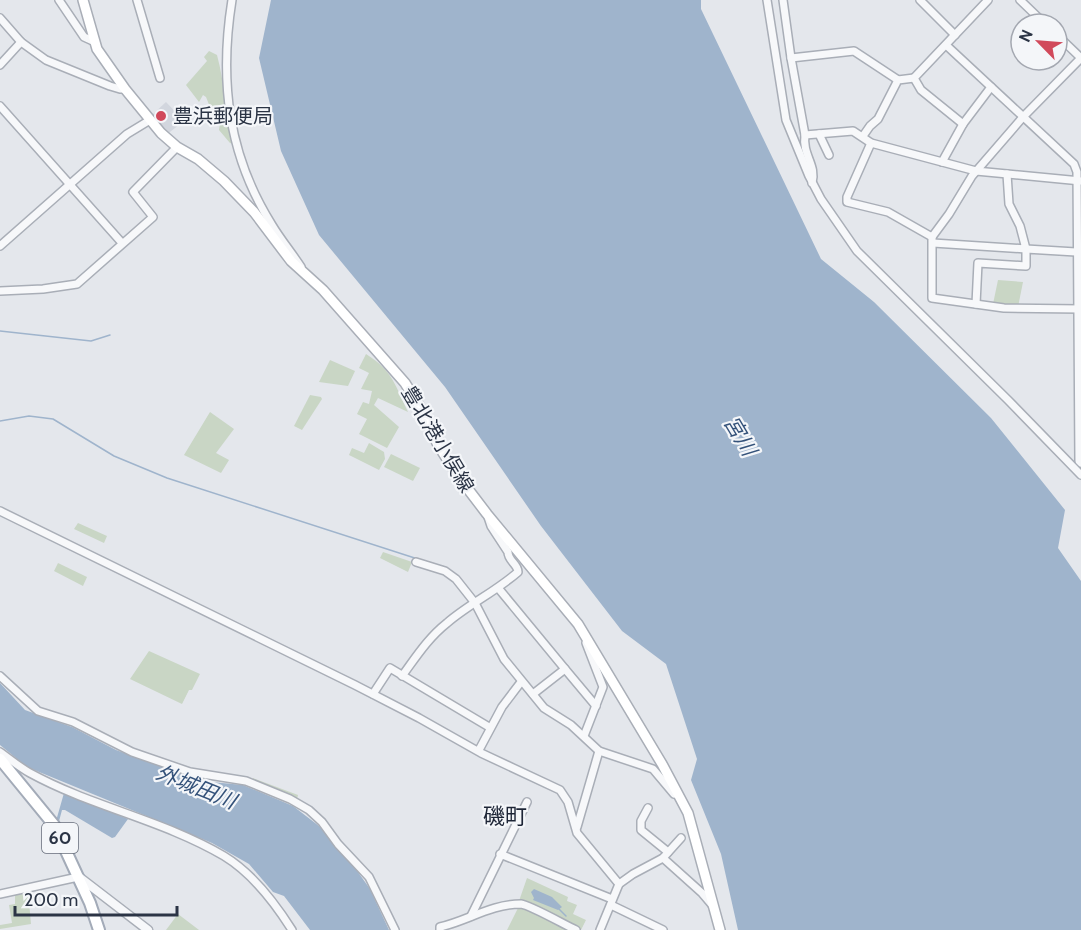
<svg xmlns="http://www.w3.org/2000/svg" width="1081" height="930" font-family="Cabin,'Noto Sans JP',sans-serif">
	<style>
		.built { fill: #d2d6de }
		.green { fill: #c9d6c5 }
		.water { fill: #9fb4cc }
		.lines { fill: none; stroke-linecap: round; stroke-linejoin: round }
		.stream { stroke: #9fb4cc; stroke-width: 1.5 }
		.minor-casing { stroke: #a9aeb7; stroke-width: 10 }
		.tertiary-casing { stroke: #a9aeb7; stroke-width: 11 }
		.secondary-casing { stroke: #a9aeb7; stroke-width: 12 }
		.primary-casing { stroke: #a3abb8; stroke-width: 14 }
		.minor { stroke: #f7f8fa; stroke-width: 7 }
		.tertiary { stroke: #f7f8fa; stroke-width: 8 }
		.secondary { stroke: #fff; stroke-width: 9 }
		.primary { stroke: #fff; stroke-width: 10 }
		.poi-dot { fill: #d1495b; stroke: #f4f6f9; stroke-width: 2 }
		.labels { text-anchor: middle; stroke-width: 4.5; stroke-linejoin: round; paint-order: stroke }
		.shield { fill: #f4f6f9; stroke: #676e7b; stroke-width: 1.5 }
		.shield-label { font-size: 18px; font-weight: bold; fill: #2b3445 }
		.poi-label { font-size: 20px; fill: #2b3445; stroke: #f4f6f9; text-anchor: start }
		.street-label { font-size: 20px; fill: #2b3445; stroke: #f4f6f9 }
		.water-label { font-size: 21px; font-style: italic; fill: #34527a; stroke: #f4f6f9 }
		.quarter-label { font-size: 22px; fill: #1d2536; stroke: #f4f6f9 }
	</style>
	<rect width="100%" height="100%" fill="#e4e7ec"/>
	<path class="built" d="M166,102L184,121L166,135L151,116Z"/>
	<g class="green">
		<path d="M209,51L217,55C225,84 225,115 233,144L230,143L219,130L220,123L212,112L206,97L203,95L199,102L186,85L207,61L204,57Z"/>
		<path d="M998,280L1023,282L1018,307L993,304Z"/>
		<path d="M366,354C393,371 395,385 408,412L378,398L374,405L399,427L387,448L359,434L367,419L357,414L363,402L369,404L372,391L361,389L369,373L359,368Z"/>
		<path d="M330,360L355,371L348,386L319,382Z"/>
		<path d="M310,395L321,397L322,399L302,430L294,426Z"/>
		<path d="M210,412L234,429L216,453L229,460L221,473L184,455Z"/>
		<path d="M369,443L384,452L385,459L379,470L349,455L352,448L364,453Z"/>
		<path d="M391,454L420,468L413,481L384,467Z"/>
		<path d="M78,523L107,536L104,543L74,529Z"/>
		<path d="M383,552L412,562L408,572L380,558Z"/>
		<path d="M58,563L87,577L83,586L54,571Z"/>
		<path d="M149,651L200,674L192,690H189L182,704L130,679Z"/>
		<path d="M253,778L298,795L297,799L252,781Z"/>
		<path d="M527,878L568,897L567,901L577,905L573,914L586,920L581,930L519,901Z"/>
		<path d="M28,890L31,924L0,929V925L12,923L9,905L15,904V893Z"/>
		<path d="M522,907L571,930H507L518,908Z"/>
		<path d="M178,914L199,930H166Z"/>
	</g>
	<g class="water">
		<path d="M271,0H701V9L821,259L874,302L991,418L1065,510L1058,548L1081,581V930H738L721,854L691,780L697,759L666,664L622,631L541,526L445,387L319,235L281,151L259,58Z"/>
		<path d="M0,683L25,710L72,727L116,750L201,781L243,785L293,806L319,826L353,865L370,889L389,930H310L284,896L273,892L249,864L212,843L27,767L0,745Z"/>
		<path d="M64,793L128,819L115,837L112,838L65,810H62L58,825L56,821Z"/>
		<path d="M534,889L552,897L562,907L558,910L533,900L534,898L531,892Z"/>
	</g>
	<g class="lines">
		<g class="stream">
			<path d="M0,331L91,341L110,335"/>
			<path d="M0,421L29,416L53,419L114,456L167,478L424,561"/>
			<path d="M559,909L566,916"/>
		</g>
		<g class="minor-casing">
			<g id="minor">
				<path d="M59,0L84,37L95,42"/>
				<path d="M137,0L160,78"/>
				<path d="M232,0C219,81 228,155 272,225C281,240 292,253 301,267"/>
				<path d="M767,0L786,120L809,176L821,199L857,251L1008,400L1081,475"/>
				<path d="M783,0L791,58L805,135L853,131L871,143L976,171L1081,181"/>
				<path d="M920,0L955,35"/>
				<path d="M1020,0L1045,24"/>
				<path d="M0,18L21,42L46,60L110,86L120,89H125"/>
				<path d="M1057,35L1081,58"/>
				<path d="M946,45L1074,164L1077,172L1079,461L1081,463"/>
				<path d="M791,58L854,51L898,80"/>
				<path d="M0,65L21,42"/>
				<path d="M0,106L122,243"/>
				<path d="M963,124L921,90L914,78L988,0"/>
				<path d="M819,134L829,155"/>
				<path d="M805,135C802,155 817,165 812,183"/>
				<path d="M863,136L870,126L878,119L898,80L914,78"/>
				<path d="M871,143L847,197V202L888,212L932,237V298L1004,308L1081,309"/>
				<path d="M942,162L963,124L991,87"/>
				<path d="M932,237L949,214L972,176L1023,117L1081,58"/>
				<path d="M933,243L1026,249L1020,226L1009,204L1007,174"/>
				<path d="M0,246L127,134L150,120"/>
				<path d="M0,291L43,289L77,284L153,217L133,192L177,147"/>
				<path d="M976,304L978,263L1026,266V249L1076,252"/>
				<path d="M0,511L355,685L419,718L481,753L560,790L568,802L577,833L619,884"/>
				<path d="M416,562L445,571L456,579L475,603L504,659L544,708L571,725L599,751L653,769L674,794"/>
				<path d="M499,589L565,669L533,694"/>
				<path d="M565,669L596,706"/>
				<path d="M0,676L38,711L73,722L132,752L190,772L246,781L290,799L309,810L322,822L338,844L369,877L395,930"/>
				<path d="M402,676C416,657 428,638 447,623C469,604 495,592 518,572C518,564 508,561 508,552L491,526L488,517"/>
				<path d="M373,694L390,668L489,727"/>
				<path d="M584,736L603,687L586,643"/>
				<path d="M479,750L502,707L521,682"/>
				<path d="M0,752C10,759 19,767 30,773C92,807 163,820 224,856C252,873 275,903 292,930"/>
				<path d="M648,808L641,821V830L668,852"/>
				<path d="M577,827L599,751"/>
				<path d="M500,854L612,899"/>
				<path d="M663,858L702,893L713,906"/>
				<path d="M0,894L78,877"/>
				<path d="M611,905L663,930"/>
				<path d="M471,916L527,802"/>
				<path d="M440,930V927C467,921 491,904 521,904C530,905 565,925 576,930"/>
				<path d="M600,930L619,884L633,874L663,858L681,838"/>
			</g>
		</g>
		<g class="tertiary-casing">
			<path id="tertiary" d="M79,877L148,930"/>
		</g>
		<g class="secondary-casing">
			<path id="secondary" d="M83,0L97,49L125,89L161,133L177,147L198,159L224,181L254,212L291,261L323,290L405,383L420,407L438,445L458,476L487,514L578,624L662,764L688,813L720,930"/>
		</g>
		<g class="primary-casing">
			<path id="primary" d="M0,759L54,825L90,903L99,930"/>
		</g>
		<use href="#minor" class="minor"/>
		<use href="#tertiary" class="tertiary"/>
		<use href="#secondary" class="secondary"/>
		<use href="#primary" class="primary"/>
	</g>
	<circle class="poi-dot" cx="161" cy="116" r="6"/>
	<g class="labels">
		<rect class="shield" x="42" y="823" width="36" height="30" rx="4.5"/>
		<g class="shield-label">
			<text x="60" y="844">60</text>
		</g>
		<g class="poi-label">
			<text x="173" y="123">豊浜郵便局</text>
		</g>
		<g class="street-label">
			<text transform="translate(438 439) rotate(59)" y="7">豊北港小俣線</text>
		</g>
		<g class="water-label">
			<text transform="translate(740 436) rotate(59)" y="7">宮川</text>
			<text transform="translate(196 787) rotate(22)" y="7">外城田川</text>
		</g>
		<g class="quarter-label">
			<text x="505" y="824">磯町</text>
		</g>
	</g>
	<g transform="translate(1039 42) rotate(295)"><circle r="28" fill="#f4f6f9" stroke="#a4a8b1" stroke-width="1.5"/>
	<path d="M0-4.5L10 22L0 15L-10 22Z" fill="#d1495b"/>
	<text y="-9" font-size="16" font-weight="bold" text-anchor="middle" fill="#2b3445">N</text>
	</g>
	<path d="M15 906v9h162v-9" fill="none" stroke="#2b3445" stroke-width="3"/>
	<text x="24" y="906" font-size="18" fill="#2b3445" stroke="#f4f6f9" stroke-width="4.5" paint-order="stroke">200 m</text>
</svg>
